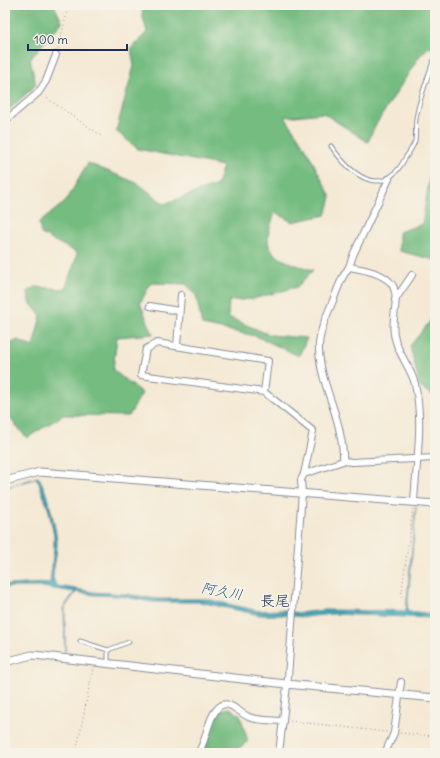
<svg xmlns="http://www.w3.org/2000/svg" width="440" height="758" font-family="Delius,'Klee One',sans-serif">
	<style>
		.forest { fill: #74bc80; stroke: #48766f }
		.water { fill: #3babb7; stroke: #2b6d8a }
		.lines { fill: none; stroke-linecap: round; stroke-linejoin: round }
		.service-casing { stroke: #888c99; stroke-width: 5 }
		.minor-casing { stroke: #888c99; stroke-width: 8 }
		.tertiary-casing { stroke: #888c99; stroke-width: 9 }
		.path { stroke: #888c99; stroke-width: 1; stroke-dasharray: 1 3; stroke-linecap: butt }
		.service { stroke: #fff; stroke-width: 3 }
		.minor { stroke: #fff; stroke-width: 6 }
		.tertiary { stroke: #fff; stroke-width: 7 }
		.labels { text-anchor: middle; stroke-width: 3.5; stroke-linejoin: round; paint-order: stroke }
		.water-label { font-size: 14px; font-style: italic; fill: #265a7d; stroke: #f7f3e8 }
		.quarter-label { font-size: 15px; fill: #1b2f5e; stroke: #f7f3e8 }
	</style>
	<rect width="100%" height="100%" fill="#f7f3e8"/>
	<filter id="ink" filterUnits="userSpaceOnUse"><feTurbulence type="fractalNoise" baseFrequency=".025" numOctaves="2"/><feDisplacementMap in="SourceGraphic" scale="8" xChannelSelector="R" yChannelSelector="G"/><feConvolveMatrix kernelMatrix="1 2 1 2 8 2 1 2 1" color-interpolation-filters="sRGB"/></filter>
	<filter id="wash" filterUnits="userSpaceOnUse"><feTurbulence type="fractalNoise" baseFrequency=".012" numOctaves="4" result="noise"/><feDisplacementMap in="SourceGraphic" scale="16" xChannelSelector="R" yChannelSelector="G"/><feGaussianBlur stdDeviation="0.9" result="paint"/><feColorMatrix in="noise" values="0 0 0 0 0 0 0 0 0 0 0 0 0 0 0 0 0 1.4 0 .05"/><feComposite in="paint" operator="in"/></filter>
	<g filter="url(#wash)">
		<rect width="100%" height="100%" fill="#f4e9d4"/>
		<g class="forest">
			<path d="M5,5H54L62,22L30,59L36,85L5,113Z"/>
			<path d="M144,5H435V50L429,47L419,57L375,126L368,142L323,113L285,117L305,147L331,197L326,215L292,222L275,212C273,220 267,232 268,240C269,260 298,265 313,270L297,287L253,299L229,301L228,317L270,335L307,338L299,356L256,336L202,325L196,295L186,284L151,283L140,303L153,334L117,337L113,370L142,393L129,416L63,415L27,438L5,413V346L18,340L33,347L41,315L29,302L28,291L35,287L65,289L77,256L76,252L41,234L39,223L66,201L88,163L139,184L164,204L217,185L223,166L138,149L116,131L134,66L131,48L147,32L142,14Z"/>
			<path d="M435,144V260L399,251V232L422,224Z"/>
			<path d="M435,315V397L420,387L410,346Z"/>
			<path d="M230,708L240,715L248,741L233,753H202C213,738 209,710 230,708Z"/>
		</g>
		<path class="water" d="M38,477C46,485 57,531 57,544C57,555 53,567 53,578L55,583L58,586L93,592L127,594L156,599H206L259,611L283,610L298,613L324,610L406,611L416,506L407,611L435,614V618L332,614L304,617L283,615H260L200,602H152L120,596L95,595L76,592L65,607V652L64,607L75,592L42,587H5V585L50,583L54,549V536L49,511L37,478L5,488Z"/>
	</g>
	<g filter="url(#ink)">
		<g class="lines">
			<g class="service-casing">
				<g id="service">
					<path d="M331,146C349,172 380,201 403,162C406,156 413,148 415,141C416,134 415,126 416,119C419,99 428,78 434,58"/>
					<path d="M80,641L108,650L129,642"/>
					<path d="M108,650V663"/>
				</g>
			</g>
			<g class="minor-casing">
				<g id="minor">
					<path d="M5,121L38,93L46,81L56,55"/>
					<path d="M349,267L354,253L389,179"/>
					<path d="M395,300L412,275"/>
					<path d="M150,306L179,311"/>
					<path d="M177,346L181,295"/>
					<path d="M264,392L141,375L146,349L157,343L268,361L264,392L313,431L304,474"/>
					<path d="M343,461L352,462L435,458"/>
					<path d="M198,753C206,741 206,728 213,715C225,692 236,712 249,717C258,721 272,720 283,721"/>
					<path d="M279,753L288,677L302,493L301,480L304,474L343,461C344,450 341,439 339,428C333,402 320,377 319,350C318,335 326,317 332,303C337,291 341,277 349,267C362,269 386,273 393,286C400,299 391,319 394,334C396,352 411,367 415,384C424,422 416,464 414,502"/>
					<path d="M385,753L394,733L401,682"/>
				</g>
			</g>
			<g class="tertiary-casing">
				<g id="tertiary">
					<path d="M5,481L40,472L435,504"/>
					<path d="M5,662L32,655L43,656L286,684L435,698"/>
				</g>
			</g>
			<g class="path">
				<path d="M58,49L69,5"/>
				<path d="M44,96L103,137"/>
				<path d="M401,597L413,509"/>
				<path d="M290,721L387,732"/>
				<path d="M400,733L435,736"/>
				<path d="M76,753L93,668"/>
			</g>
			<use href="#service" class="service"/>
			<use href="#minor" class="minor"/>
			<use href="#tertiary" class="tertiary"/>
		</g>
	</g>
	<g class="labels">
		<g class="water-label">
			<text transform="translate(222 591) rotate(10)" y="5">阿久川</text>
		</g>
		<g class="quarter-label">
			<text x="275" y="606">長尾</text>
		</g>
	</g>
	<rect width="440" height="758" fill="none" stroke="#f7f3e8" stroke-width="20"/>
	<path d="M28 44v6h99v-6" fill="none" stroke="#1b2f5e" stroke-width="2"/>
	<text x="34" y="44" font-size="12" fill="#1b2f5e" stroke="#f7f3e8" stroke-width="3" paint-order="stroke">100 m</text>
</svg>
